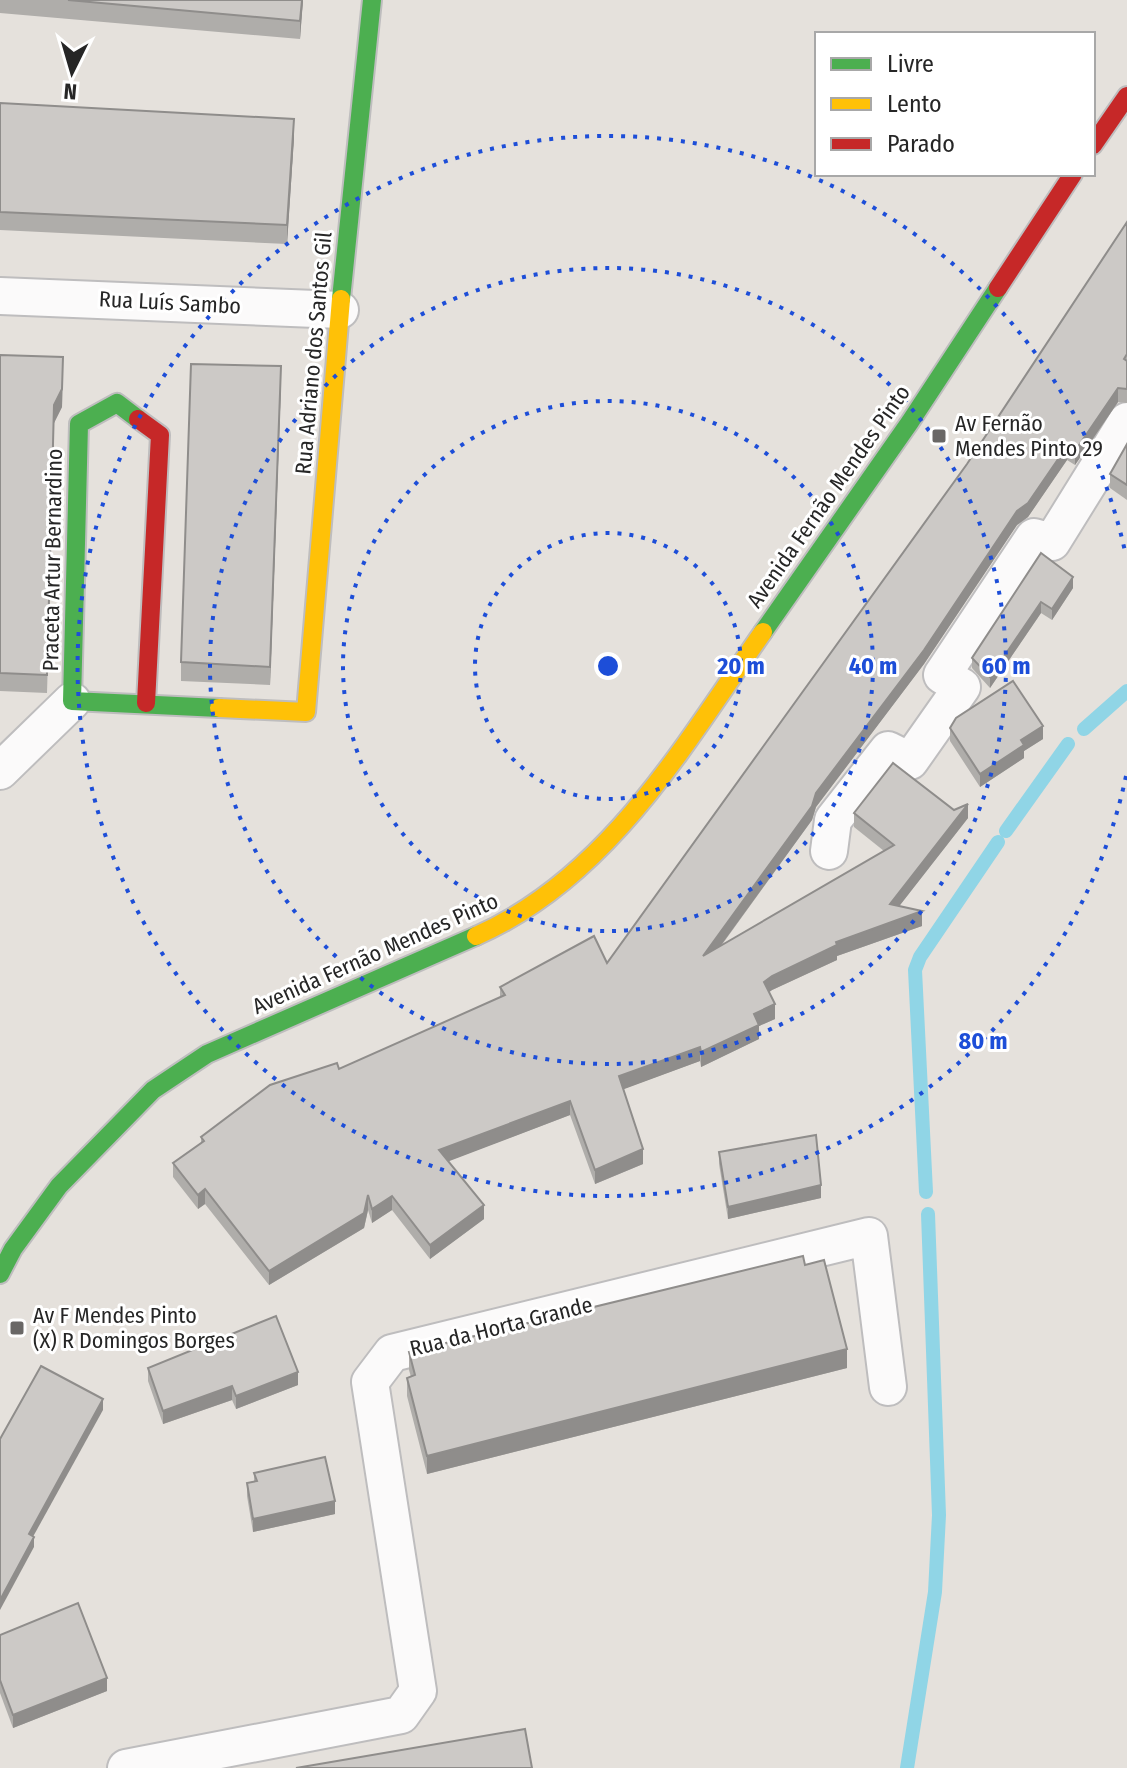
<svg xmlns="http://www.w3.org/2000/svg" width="1127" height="1768" font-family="'Fira Sans Condensed',sans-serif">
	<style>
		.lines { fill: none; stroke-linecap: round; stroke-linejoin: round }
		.stream { stroke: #90d5e6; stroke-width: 14 }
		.street-casing { stroke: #bebdbe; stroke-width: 40 }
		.fast-casing { stroke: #bebdbe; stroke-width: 22 }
		.slow-casing { stroke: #bebdbe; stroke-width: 22 }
		.jam-casing { stroke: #bebdbe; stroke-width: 22 }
		.street { stroke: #fbfafa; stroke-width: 36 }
		.fast { stroke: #4caf50; stroke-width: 18 }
		.slow { stroke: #ffc107; stroke-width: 18 }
		.jam { stroke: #c62828; stroke-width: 18 }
		.wall { fill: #afadaa }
		.shaded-wall { fill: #8f8d8b }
		.building { fill: #ccc9c6; stroke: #8f8d8b; stroke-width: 2 }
		.ring { fill: none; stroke: #1d4ed8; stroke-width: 4; stroke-dasharray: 4 8 }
		.poi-dot { fill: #696766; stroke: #fff; stroke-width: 3 }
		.labels { text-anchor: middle; stroke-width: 6; stroke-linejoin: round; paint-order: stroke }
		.street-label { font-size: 22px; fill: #262626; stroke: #fff }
		.poi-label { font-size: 22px; fill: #262626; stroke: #fff; text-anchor: start }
		.centre { fill: #1d4ed8; stroke: #fff; stroke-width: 4 }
		.ring-label { font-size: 24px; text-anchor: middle; font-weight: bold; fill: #1d4ed8; stroke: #fff; stroke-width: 6; stroke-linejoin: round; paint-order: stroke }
	</style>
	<rect width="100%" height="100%" fill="#e5e1dc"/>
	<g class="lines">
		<g class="stream">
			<path d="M1084,729L1127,691"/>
			<path d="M1006,831L1068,744"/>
			<path d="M926,1192L915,970L920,957L998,842"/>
			<path d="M907,1768L935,1592L939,1515L928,1214"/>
		</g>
		<g class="street-casing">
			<g id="street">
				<path d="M0,296L340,310"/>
				<path d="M0,771L72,701"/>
				<path d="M829,851L833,820L888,750L910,761L962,687L942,675L1034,537L1052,542L1127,421"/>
				<path d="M126,1768L401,1715L418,1691L370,1382L392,1353L869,1236L888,1387"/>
			</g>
		</g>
		<g class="fast-casing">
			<g id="fast">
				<path d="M341,299L372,0"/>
				<path d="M138,419L117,403L79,424L72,701L219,708"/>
				<path d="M763,632L910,422L998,288"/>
				<path d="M0,1274L13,1249L59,1186L153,1090L207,1054L476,936"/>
			</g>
		</g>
		<g class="slow-casing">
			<g id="slow">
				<path d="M219,708L306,712L341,299"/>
				<path d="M476,936C608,878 684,745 763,632"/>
			</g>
		</g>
		<g class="jam-casing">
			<g id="jam">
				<path d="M1093,145L1127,96"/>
				<path d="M998,288L1073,174"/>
				<path d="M138,419L160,435L146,703"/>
			</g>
		</g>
		<use href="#street" class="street"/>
		<use href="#fast" class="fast"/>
		<use href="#slow" class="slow"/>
		<use href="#jam" class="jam"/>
	</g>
	<g class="wall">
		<path d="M0,0H303L300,39L0,13Z"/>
		<path d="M0,103L294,138L287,244L0,230Z"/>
		<path d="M1127,222V403L1118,402L1075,465L1067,460L1028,517L1017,525L924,664L816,807L812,820L721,946L884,851L854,827V813L954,810L968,818L899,906L922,926L837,956V960L772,990L769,992L775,1019L759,1026V1039L701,1067L700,1061L623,1089L643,1164L595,1184L570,1115L448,1161L484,1219L430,1259L392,1210L372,1223L368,1210L364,1228L269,1285L205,1204L198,1209L173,1177V1163L201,1143V1137L339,1069L500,997V987L607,963L967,464Z"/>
		<path d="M0,355L63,375L62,407L54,423L47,693L0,691Z"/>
		<path d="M281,384L270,685L181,681V662Z"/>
		<path d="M1127,444V500L1110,488V474Z"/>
		<path d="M1041,553L1073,588L1052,620L1041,613L990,688L972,668V658Z"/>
		<path d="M950,728L1043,739L1024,751V758L980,787L950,741Z"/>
		<path d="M719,1152L821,1198L728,1219L719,1164Z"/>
		<path d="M805,1265L847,1368L427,1474L407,1396V1378L411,1377L409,1370V1352Z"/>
		<path d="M148,1368L298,1385L236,1409L232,1400L163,1424L148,1381Z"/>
		<path d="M254,1473L335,1514L253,1532L247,1496V1483L254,1481Z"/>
		<path d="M0,1635L107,1691L13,1728L0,1693Z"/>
	</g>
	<g class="shaded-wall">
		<path d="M302,0H303L300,39V21Z"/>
		<path d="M294,119V138L287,244V225Z"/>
		<path d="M63,357L62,407L54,423L47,693L54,405Z"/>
		<path d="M281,366V384L270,685V667Z"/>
		<path d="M1118,388V402L1075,465V451Z"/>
		<path d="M1067,446V460L1028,517L1017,525L924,664L816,807L812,820L703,970V956L816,793L1017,511Z"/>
		<path d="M1073,577V588L1052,620V609Z"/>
		<path d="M1041,602V613L990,688V677Z"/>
		<path d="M1043,726V739L1024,751V758L980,787V774L1021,740Z"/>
		<path d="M968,804V818L890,918V904Z"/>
		<path d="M922,911V926L837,956V960L772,990L764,996V982L772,976L836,942Z"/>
		<path d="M775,1004V1019L759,1026V1039L701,1067V1052L754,1014Z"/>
		<path d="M700,1047V1061L619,1091V1076Z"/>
		<path d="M570,1101V1115L439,1165V1150Z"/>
		<path d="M643,1149V1164L595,1184V1170Z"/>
		<path d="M821,1185V1198L728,1219V1207Z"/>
		<path d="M205,1189V1204L198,1209V1195Z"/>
		<path d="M368,1195V1210L364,1228L269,1285V1271Z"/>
		<path d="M392,1196V1210L372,1223V1209Z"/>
		<path d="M484,1205V1219L430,1259V1245Z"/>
		<path d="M847,1349V1368L427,1474V1456Z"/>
		<path d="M298,1372V1385L236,1409V1396Z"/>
		<path d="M232,1386V1400L163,1424V1411Z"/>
		<path d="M103,1399V1410L29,1544V1534Z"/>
		<path d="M335,1501V1514L253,1532V1519Z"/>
		<path d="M34,1537V1547L0,1610V1600Z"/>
		<path d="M107,1678V1691L13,1728V1715Z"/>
	</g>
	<g class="building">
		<path d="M68,0H302L300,21Z"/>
		<path d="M0,103L294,119L287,225L0,212Z"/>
		<path d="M1127,222V354L1124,359L1127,361V389L1118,388L1075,451L1067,446L1028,503L1017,511L924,650L816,793L812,806L703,956L894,845L854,813L893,763L954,810L968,804L890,904L922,911L836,942L837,945L772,976L764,982L775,1004L754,1014L759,1025L701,1052L700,1047L619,1076L643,1149L595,1170L570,1101L439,1150L484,1205L430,1245L392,1196L372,1209L368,1195L364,1213L269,1271L205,1189L198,1195L173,1163L204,1141L201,1137L270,1085L337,1063L339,1069L505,995L500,987L594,936L607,963L967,464Z"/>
		<path d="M0,355L63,357L62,389L54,405L47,675L0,673Z"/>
		<path d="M191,364L281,366L270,667L181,662Z"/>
		<path d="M1127,444V485L1110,474Z"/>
		<path d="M1041,553L1073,577L1052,609L1041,602L990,677L972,658Z"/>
		<path d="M1013,681L1043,726L1021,740L1024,745L980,774L950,728L956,718Z"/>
		<path d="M816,1135L821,1185L728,1207L719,1152Z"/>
		<path d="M803,1256L805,1265L824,1260L847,1349L427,1456L407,1378L415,1375L409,1352Z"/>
		<path d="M276,1316L298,1372L236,1396L232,1386L163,1411L148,1368Z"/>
		<path d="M41,1366L103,1399L29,1534L34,1537L0,1600V1439Z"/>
		<path d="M325,1457L335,1501L253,1519L247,1483L257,1481L254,1473Z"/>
		<path d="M78,1603L107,1678L13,1715L0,1680V1635Z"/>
		<path d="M525,1729L532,1768H296Z"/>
	</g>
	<g class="ring">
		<circle cx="608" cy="666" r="133"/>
		<circle cx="608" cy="666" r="265"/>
		<circle cx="608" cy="666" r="398"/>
		<path d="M1126 776A530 530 0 1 1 1126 556"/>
	</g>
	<g class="poi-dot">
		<rect x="931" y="428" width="16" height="16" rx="4"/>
		<rect x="9" y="1320" width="16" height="16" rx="4"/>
	</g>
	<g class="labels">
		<g class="street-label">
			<text transform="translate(170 302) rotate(3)" y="8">Rua Luís Sambo</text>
			<text transform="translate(313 353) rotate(-85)" y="8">Rua Adriano dos Santos Gil</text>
			<text transform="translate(828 496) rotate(-55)" y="8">Avenida Fernão Mendes Pinto</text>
			<text transform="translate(52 560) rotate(-89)" y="8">Praceta Artur Bernardino</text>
			<text transform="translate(375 953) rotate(-24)" y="8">Avenida Fernão Mendes Pinto</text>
			<text transform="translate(501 1326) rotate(-14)" y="8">Rua da Horta Grande</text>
		</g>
		<g class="poi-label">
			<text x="955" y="431">Av Fernão<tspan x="955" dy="25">Mendes Pinto 29</tspan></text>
			<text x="33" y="1323">Av F Mendes Pinto<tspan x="33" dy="25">(X) R Domingos Borges</tspan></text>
		</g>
	</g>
	<circle cx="608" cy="666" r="12" class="centre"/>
	<g class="ring-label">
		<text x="741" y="674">20 m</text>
		<text x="873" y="674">40 m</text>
		<text x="1006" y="674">60 m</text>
		<text x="983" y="1049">80 m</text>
	</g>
	<rect x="815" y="32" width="280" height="144" fill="#ffffff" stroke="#a8a8a8" stroke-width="2"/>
	<rect x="831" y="58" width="40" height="12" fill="#4caf50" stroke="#a8a8a8" stroke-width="2"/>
	<text x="887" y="72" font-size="24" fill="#262626">Livre</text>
	<rect x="831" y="98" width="40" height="12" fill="#ffc107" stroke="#a8a8a8" stroke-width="2"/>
	<text x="887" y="112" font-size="24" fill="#262626">Lento</text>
	<rect x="831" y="138" width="40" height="12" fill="#c62828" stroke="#a8a8a8" stroke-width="2"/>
	<text x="887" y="152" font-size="24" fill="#262626">Parado</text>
	<g transform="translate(72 72) rotate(185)" stroke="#ffffff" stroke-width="6" paint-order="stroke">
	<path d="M0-6L14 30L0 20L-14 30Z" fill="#262626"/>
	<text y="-12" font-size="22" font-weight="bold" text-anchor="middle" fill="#262626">N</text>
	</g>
</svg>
